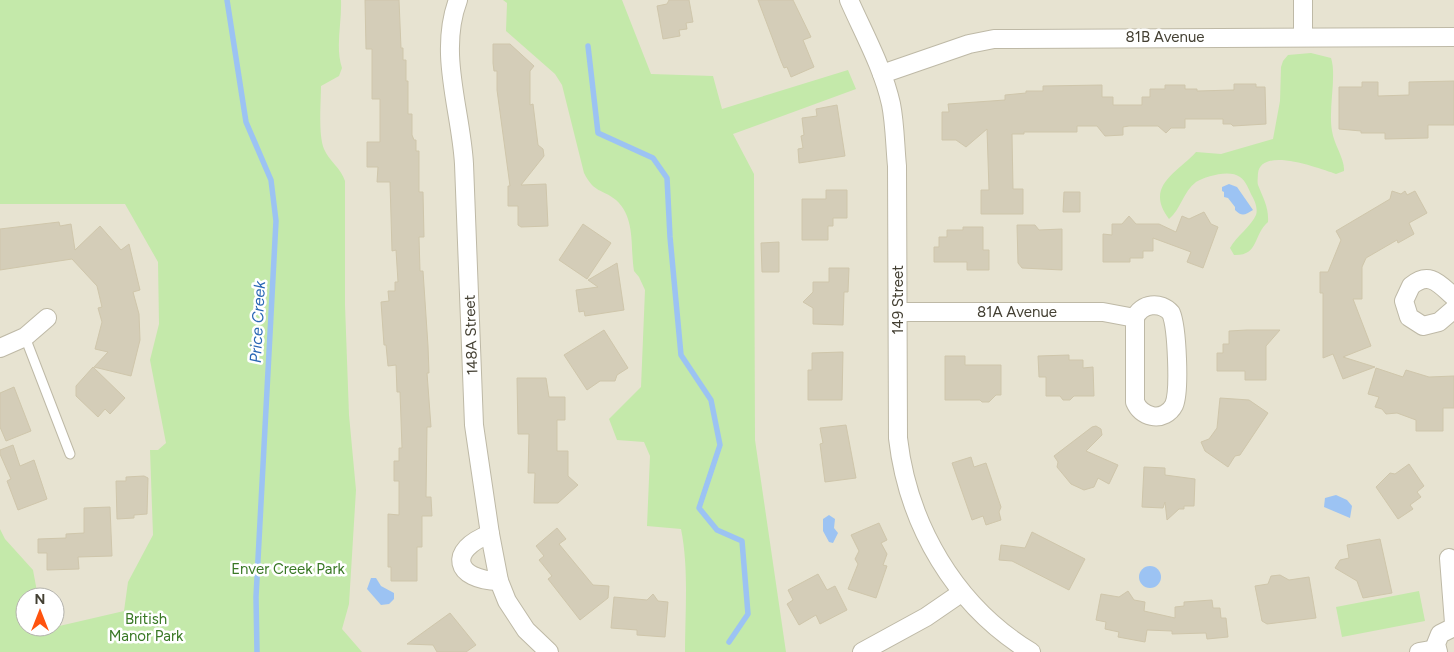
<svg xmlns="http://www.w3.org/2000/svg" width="1454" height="652" font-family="Figtree,sans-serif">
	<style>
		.residential { fill: #e7e3d1; fill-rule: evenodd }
		.green { fill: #c4e9aa }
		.water { fill: #9cc3f3 }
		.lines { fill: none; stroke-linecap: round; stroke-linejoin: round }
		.stream { stroke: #9cc3f3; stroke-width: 5.5 }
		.building { fill: #d4cdb8; stroke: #cfc6ab }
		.service-casing { stroke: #beb9a6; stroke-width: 11 }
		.minor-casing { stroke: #beb9a6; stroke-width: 20 }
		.service { stroke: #fff; stroke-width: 9 }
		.minor { stroke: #fff; stroke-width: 18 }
		.labels { text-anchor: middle; stroke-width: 5; stroke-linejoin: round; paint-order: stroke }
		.street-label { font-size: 15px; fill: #444033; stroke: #fff }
		.park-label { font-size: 15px; fill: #397825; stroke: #fff }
		.water-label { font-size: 16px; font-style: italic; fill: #2966b4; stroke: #fff }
	</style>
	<rect width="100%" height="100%" fill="#f2f0e3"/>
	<path class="residential" d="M0,0H1454V652H0ZM25,597H55V627H25Z"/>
	<g class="green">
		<path d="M0,0H341C342,23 335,47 342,68L339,76L321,86C321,103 318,134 324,149C329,161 341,168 345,181V305L349,415L356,490L349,604L342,629L362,652H0V529L5,539L33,570L38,597H25V627H55L124,611L128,582L153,535L150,450H158L166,443L150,360L159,324L158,262L125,204H0Z"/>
		<path d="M503,0H622L651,74L713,76L722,109L848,70L856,89L733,134L754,174L755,440L786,652H685C685,611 689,569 681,529L647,526L650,456L644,442L617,440L609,419L641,387L645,290L639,277L634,271C630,247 636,218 616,200C601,188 595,194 584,173L562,85L555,74L506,31L507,3Z"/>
		<path d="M1311,53L1331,58C1337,76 1328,108 1332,131C1334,145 1345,159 1344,171L1336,174C1320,169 1262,146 1258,173C1258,177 1257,181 1258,185C1263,198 1269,207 1268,222C1253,235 1259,256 1234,255L1230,248C1236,237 1252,225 1256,215C1258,209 1255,201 1252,196C1249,190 1246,181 1240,177C1230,169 1206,176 1196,182C1183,192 1181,209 1169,219C1144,186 1177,173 1196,152L1221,154L1273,139L1280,101L1281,67L1283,61L1288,55Z"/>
		<path d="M1419,591L1425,621L1342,637L1336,607Z"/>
	</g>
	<g class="water">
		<path d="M1229,184L1237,187L1253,210C1245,215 1242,217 1235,210V207L1228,198L1224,197V192L1222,191V187Z"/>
		<path d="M1336,495L1347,500L1352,506L1350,518L1324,507L1325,498Z"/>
		<path d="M829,515L835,519L834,528L838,533L833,543L829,542L823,531V519Z"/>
		<circle cx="1150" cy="577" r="11"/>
		<path d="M371,578H376L381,586L394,593V599L389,604L381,605L367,589Z"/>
	</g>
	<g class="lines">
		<g class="stream">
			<path d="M227,0L246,122L271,180L276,221L256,597L257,652"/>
			<path d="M588,46L598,133L653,158L667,178L670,237L681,355L711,400L720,445L699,508L717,530L742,541L748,614L729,642"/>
		</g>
	</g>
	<g class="building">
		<path d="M365,0H399L401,48H403V60H406V81H408V114H412V135L414,140H416V151H419V192H423L424,237H419L420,271H423L428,346L429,373H427L431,427H427L426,497H431L432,516H422V547H417V581H391V567H388V514L399,515V481H394V461H399V448H402L400,392H397L396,365L388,366L386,345H384L381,302L389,301L388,291H395V282H398L396,250L392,251L390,182H377L378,167H367V142H380V99H372V49H366Z"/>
		<path d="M669,0H689L693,22L686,23L687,29L679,30L680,36L663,39L657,6L667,4Z"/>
		<path d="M758,0H793L811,37L803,40L814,67L791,77L787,67L784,68L781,61Z"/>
		<path d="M493,44H510L534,66L530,71V105L533,104L538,145L543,149L544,156L521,185L546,184L548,226L521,227L518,225V206H508V186H510L497,90V71H494L493,63Z"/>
		<path d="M1454,81V125H1428V138L1385,139V133H1361V131L1339,129V87H1362V82H1378V96L1409,95V82Z"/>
		<path d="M1234,84H1256V87H1265L1266,124L1233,126L1231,124H1223V119H1185V128H1171L1166,133L1158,126H1129L1123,127V135L1105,136L1097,126H1077V132H1024V134H1012L1013,189H1023V214H981V190H989L987,129L966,147L956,140H942V112H949L948,104L1005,100V95L1026,93V91H1043V86L1102,85V97H1113V105H1142V97H1150V89H1165V85H1185V89H1197V91L1234,90Z"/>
		<path d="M837,105L845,156L799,163L798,149L803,148L801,136L804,135L802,118L817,116L816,109Z"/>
		<path d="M826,190H847V218H833V226H828V240H802V199H826Z"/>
		<path d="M1392,191L1401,194L1405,191L1407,195L1415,191L1427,213L1409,223L1414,234L1398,243L1397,240L1366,258L1362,267V299H1353L1371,346L1343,357L1375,367L1343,379L1333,354L1323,358V293H1320V272H1328L1341,240L1336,231L1390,199Z"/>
		<path d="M1064,192H1080V212H1063Z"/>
		<path d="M1204,212L1211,224L1218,227L1203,268L1187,262L1191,252L1153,238V251H1143V258H1130V262H1103V234L1112,235V224H1122L1129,216L1136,224H1159L1176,232L1182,216L1189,219Z"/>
		<path d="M59,222L60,226L71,224L75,250L100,226L121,250L129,244L140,290L133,292L139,314L140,340L131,376L94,367L108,352L95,349L102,322L98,308L102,307L97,286L72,259L0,270V229Z"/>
		<path d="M583,224L611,243L587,279L559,260Z"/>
		<path d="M1017,225H1035L1039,230L1062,229V270L1022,268L1018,263Z"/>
		<path d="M963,227H983V250H989V270H967V262H934V247H939V237H947V230H963Z"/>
		<path d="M779,242V272H762L761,243Z"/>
		<path d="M617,263L624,310L585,316L584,311L579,312L576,290L598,287L588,280Z"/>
		<path d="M829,268H849L848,292H844L843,325L813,324V308L803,302L813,292V282H829Z"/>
		<path d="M604,330L628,368L617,375L615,381H600L587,390L564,355Z"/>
		<path d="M1247,330H1280L1266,346V380H1245V371H1217V353H1223V344H1229V331Z"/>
		<path d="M843,352L842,400H808V370H812V353Z"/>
		<path d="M1069,355V360H1083V368L1093,367L1094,396H1074L1070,400H1063L1060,396H1046V377H1039L1038,356Z"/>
		<path d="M945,356H965V365H1001V395H996L989,402H982L980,400H945Z"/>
		<path d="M93,367L125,398L110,414L105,409L98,417L76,396V386Z"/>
		<path d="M1376,368L1403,377L1406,370L1429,377L1454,376V408H1443V431H1416V420L1397,413L1386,414L1382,409L1375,407L1379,397L1368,394Z"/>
		<path d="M517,378H546L549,397H565V420H557V451H568V476L578,485L558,503H534L535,473H528L529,434H518Z"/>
		<path d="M14,387L31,431L6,441L0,427V393Z"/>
		<path d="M1220,398L1249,400L1268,413L1240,455L1235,456L1228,467L1205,451L1201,442L1209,439L1217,428Z"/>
		<path d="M846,425L856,478L825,482L820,444L823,443L820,428Z"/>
		<path d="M1096,426L1101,429L1102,435L1086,451L1118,465L1109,484L1098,478L1094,487L1084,490L1071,484L1057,467L1058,462L1054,456L1092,427Z"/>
		<path d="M13,445L20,466L34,460L47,499L18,510L7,481L11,479L0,454V450Z"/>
		<path d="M971,457L974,467L986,463L1001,507L999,512L1001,520L986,525L983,516L972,520L952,463Z"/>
		<path d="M1409,464L1424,486L1417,492L1421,497L1410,505L1413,509L1398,519L1376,487L1390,473L1395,474Z"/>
		<path d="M1144,467L1165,468V475L1195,479L1194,506H1184V509H1179L1167,520L1165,502L1163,508L1142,507Z"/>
		<path d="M144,476L148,478L147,514L134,515V518L117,519L116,481H126V477Z"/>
		<path d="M110,507L112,556L78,557L79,569L47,570V553H38V539L66,538V534L84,533V508Z"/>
		<path d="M879,523L887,540L881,543L887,554L883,565L887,566L876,598L848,589L858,564L855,559L859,551L851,535Z"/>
		<path d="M557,528L566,539L559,544L593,585L609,586L608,598L580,620L548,579L552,576L539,560L544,556L536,546Z"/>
		<path d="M1032,532L1085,559L1069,590L1012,561L999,560L1001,545L1025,548Z"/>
		<path d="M1380,539L1392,593L1363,598L1357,581L1335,568L1340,560L1349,558L1347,545Z"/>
		<path d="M818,574L827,590L835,586L847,610L820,624L816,615L799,625L787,604L793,600L788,590Z"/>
		<path d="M1280,575L1289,580L1309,577L1316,618L1267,624L1262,621L1255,586L1268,584L1271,576Z"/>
		<path d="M1128,591L1134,600L1145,602L1144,611L1175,618V607L1184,606V602L1212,600L1213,608H1220L1221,618H1226L1228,637L1207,639L1206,633L1172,634V631L1147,630L1145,642L1118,637L1119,632L1105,629L1106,622L1096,620L1101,594L1119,597Z"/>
		<path d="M653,594L658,601L668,602L665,637L637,635V630L611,628L614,597L647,600Z"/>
		<path d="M450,613L476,645L466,652H437L433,645L407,644Z"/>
	</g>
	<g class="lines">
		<g class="service-casing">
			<path id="service" d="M25,337L70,454"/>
		</g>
		<g class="minor-casing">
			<g id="minor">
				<path d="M458,0C438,53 461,110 464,164L474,425L490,534L499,581L507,601L526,630L549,652"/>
				<path d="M849,0C864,34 883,68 891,104C895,124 895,146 897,166L898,438C908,525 955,606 1031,652"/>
				<path d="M1303,37V0"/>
				<path d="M882,74L969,44L994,39L1454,37"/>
				<path d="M1454,297C1440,285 1430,270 1411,286L1404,301L1409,317L1423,326L1439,322L1454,309"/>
				<path d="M898,312H1103L1135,318C1141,303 1161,301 1171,313C1177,327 1180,391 1174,405C1170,413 1161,418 1152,416C1143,414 1138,409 1135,402V318"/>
				<path d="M0,348L25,337L47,318"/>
				<path d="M490,534C447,550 454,580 499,581"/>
				<path d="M1449,558L1454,623"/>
				<path d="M862,652L926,617L961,593"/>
				<path d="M1419,652L1436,649"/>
				<path d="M1438,652L1436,644L1440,634L1454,627"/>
			</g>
		</g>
		<use href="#service" class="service"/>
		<use href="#minor" class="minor"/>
	</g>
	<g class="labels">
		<g class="street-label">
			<text x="1165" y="42">81B Avenue</text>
			<text transform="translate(898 300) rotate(-90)" y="5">149 Street</text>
			<text x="1017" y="317">81A Avenue</text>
			<text transform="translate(471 335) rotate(-92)" y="5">148A Street</text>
		</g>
		<g class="park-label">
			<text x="288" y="574">Enver Creek Park</text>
			<text x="146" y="624">British<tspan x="146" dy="17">Manor Park</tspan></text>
		</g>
		<g class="water-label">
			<text transform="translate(257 322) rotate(-87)" y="6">Price Creek</text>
		</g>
	</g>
	<g transform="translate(40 612)"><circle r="24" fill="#ffffff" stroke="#b4b3ad"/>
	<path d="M0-4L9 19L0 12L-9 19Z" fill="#ff530e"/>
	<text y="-8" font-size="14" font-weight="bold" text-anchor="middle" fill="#444033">N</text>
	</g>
</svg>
